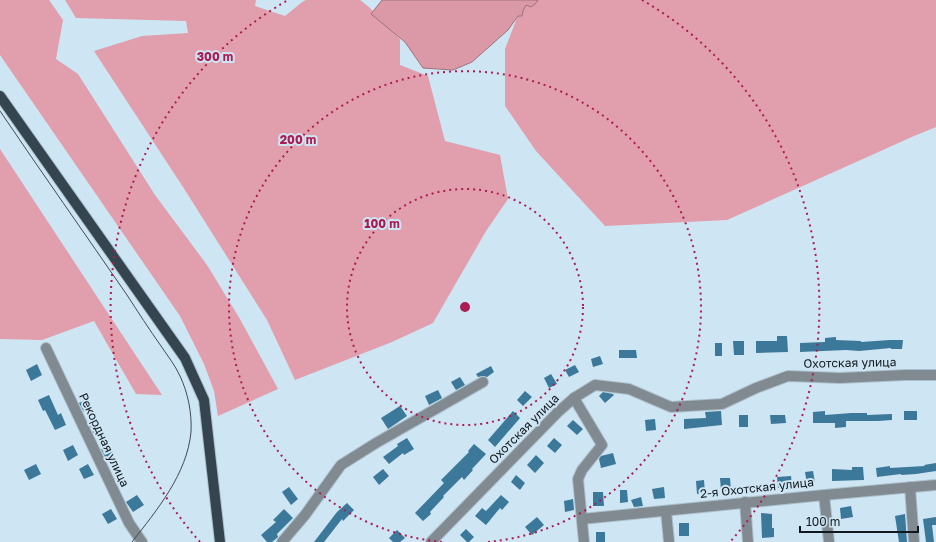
<svg xmlns="http://www.w3.org/2000/svg" width="936" height="542" font-family="'Golos Text',sans-serif">
	<style>
		.forest { fill: #e19eac }
		.water { fill: #db98a6; stroke: #9e727d }
		.building { fill: #3b789a }
		.lines { fill: none; stroke-linecap: round; stroke-linejoin: round }
		.minor-casing { stroke: #acc0cc; stroke-width: 12 }
		.major-casing { stroke: #acc0cc; stroke-width: 12 }
		.minor { stroke: #818a90; stroke-width: 10 }
		.major { stroke: #35454f; stroke-width: 10 }
		.tram { stroke: #3f4b52; stroke-width: 1 }
		.ring { fill: none; stroke: #ac1c53; stroke-width: 2; stroke-dasharray: 2 4 }
		.labels { text-anchor: middle; stroke-width: 4; stroke-linejoin: round; paint-order: stroke }
		.street-label { font-size: 12px; fill: #10181d; stroke: #cee5f3 }
		.centre { fill: #ac1c53; stroke: #cee5f3; stroke-width: 2 }
		.ring-label { font-size: 12px; text-anchor: middle; font-weight: bold; fill: #ac1c53; stroke: #cee5f3; stroke-width: 4; stroke-linejoin: round; paint-order: stroke }
	</style>
	<rect width="100%" height="100%" fill="#cee5f3"/>
	<g class="forest">
		<path d="M0,0H49L63,20L56,59L78,74L155,195L207,265L240,319L278,389L218,416L214,391L204,364L180,316L0,55Z"/>
		<path d="M65,0H256L255,6L285,16L302,2L306,0H360L369,7L400,39V65L428,76L445,141L500,155L508,199L486,231L433,323L392,342L295,380L267,320L183,187L94,51L142,36L188,33L186,21L76,18Z"/>
		<path d="M531,0H936V127L914,136L727,220L605,226L536,151L505,106V49L520,10Z"/>
		<path d="M0,149L94,292L162,395L136,394L94,321L42,340L0,339Z"/>
	</g>
	<path class="water" d="M382,0H538L535,4L531,7L526,5L523,11L522,16H518L508,30L472,62L453,70L423,68L405,42L371,14Z"/>
	<g class="building">
		<path d="M777,336H787L788,352L756,353V341H777Z"/>
		<path d="M836,337V340L861,341V342L890,340H903L902,349H891V348L859,351L846,350L800,352V343L825,342V338Z"/>
		<path d="M733,341H744V355H734Z"/>
		<rect x="715" y="343" width="7" height="13"/>
		<path d="M619,350H636L637,358H619Z"/>
		<path d="M600,356L603,364L593,367L591,359Z"/>
		<path d="M37,364L42,375L31,381L26,370Z"/>
		<path d="M575,365L579,372L569,377L565,370Z"/>
		<path d="M491,366L494,372L487,377L483,376L478,377L476,374Z"/>
		<path d="M551,374L557,384L549,388L544,378Z"/>
		<path d="M460,377L465,385L456,390L451,382Z"/>
		<path d="M438,390L442,398L429,405L425,396Z"/>
		<path d="M525,391L532,397L523,406L517,400Z"/>
		<path d="M603,392L613,394L614,395L605,403L599,396Z"/>
		<path d="M49,395L58,415L61,413L66,425L55,430L45,410L43,411L38,400Z"/>
		<path d="M87,399L91,409L84,412L79,403Z"/>
		<path d="M400,406L407,416L388,429L381,418Z"/>
		<path d="M513,411L520,418L495,447L488,440Z"/>
		<path d="M721,411L722,425L684,429V419L706,418L705,412Z"/>
		<path d="M825,411V415L852,413H867V415L892,414V420L878,421H846V427L835,428V423H813V412Z"/>
		<rect x="904" y="411" width="13" height="9"/>
		<rect x="739" y="415" width="9" height="12"/>
		<path d="M770,415H785L786,423L771,424Z"/>
		<path d="M98,418V421L102,428L93,433L89,423Z"/>
		<path d="M655,419L656,430L646,431L645,420Z"/>
		<path d="M573,420L583,429L577,435L567,426Z"/>
		<path d="M407,438L414,449L404,455L403,453L389,464L383,457L398,446L397,444Z"/>
		<path d="M554,438L562,445L555,453L547,446Z"/>
		<path d="M474,444L486,454L472,469L473,470L464,480L462,477L443,496L444,497L430,512L431,514L423,521L415,513L444,483L441,480L469,452L468,451Z"/>
		<path d="M73,445L78,455L68,461L63,450Z"/>
		<path d="M109,445L114,455L106,459L101,449Z"/>
		<path d="M613,453L616,464L601,468L599,459L601,456Z"/>
		<path d="M536,455L544,463L535,473L527,465Z"/>
		<path d="M936,463V471L916,474L901,475V474L877,477L876,468L890,466V468L925,466L924,465Z"/>
		<path d="M36,464L41,474L29,480L24,470Z"/>
		<path d="M88,464L94,475L84,479L79,469Z"/>
		<path d="M852,467H863L864,480L832,481V469L852,470Z"/>
		<path d="M383,469L389,476L379,485L373,477Z"/>
		<path d="M813,471L815,483L807,484L805,472Z"/>
		<path d="M516,475L525,483L520,490L511,482Z"/>
		<path d="M791,476L792,486L778,488L777,477Z"/>
		<path d="M720,478H730L731,491H721Z"/>
		<path d="M704,480L705,493L697,494L696,481Z"/>
		<path d="M289,487L298,499L291,505L282,492Z"/>
		<path d="M664,487L665,498L654,499L652,489Z"/>
		<path d="M620,490H627L628,502L620,503Z"/>
		<path d="M593,492H603L604,506H593Z"/>
		<path d="M137,495L144,505L133,512L126,502Z"/>
		<path d="M501,495L509,502L502,510L500,508L486,525L475,516L482,508L486,511Z"/>
		<path d="M641,497L643,506L634,507L631,500Z"/>
		<path d="M573,499L574,510L565,512L564,501Z"/>
		<path d="M347,503L354,510L343,521L342,519L324,542H314L337,512Z"/>
		<path d="M851,506L853,517L841,519L840,508Z"/>
		<path d="M111,509L117,519L108,524L102,514Z"/>
		<path d="M284,509L293,518L277,534L278,537L272,542H267L261,535L276,522L273,520Z"/>
		<path d="M761,513L772,514V528H774V537L762,538Z"/>
		<path d="M905,514L907,542H899L895,516Z"/>
		<path d="M537,517L544,525L532,535L525,527Z"/>
		<path d="M936,517V525H932L934,542H926L923,519Z"/>
		<rect x="679" y="523" width="10" height="13"/>
		<path d="M466,529L474,537L469,542H467L460,535Z"/>
		<path d="M397,530L405,538L400,542H393L389,538Z"/>
		<rect x="596" y="532" width="9" height="10"/>
	</g>
	<g class="lines">
		<g class="minor-casing">
			<g id="minor">
				<path d="M46,348L129,523L142,542"/>
				<path d="M574,398L602,445L582,470L578,479L584,542"/>
				<path d="M910,487L914,542"/>
				<path d="M824,495L829,542"/>
				<path d="M745,502L748,542"/>
				<path d="M666,511L669,542"/>
				<path d="M582,519L824,495L936,485"/>
				<path d="M282,542L305,515L341,465L376,443L483,382"/>
				<path d="M431,542L558,412L574,398L595,385L629,389L671,407L722,404L756,388L788,376L840,378L905,375H936"/>
			</g>
		</g>
		<g class="major-casing">
			<path id="major" d="M0,96L185,358L204,400L220,542"/>
		</g>
		<use href="#minor" class="minor"/>
		<use href="#major" class="major"/>
		<path class="tram" d="M0,111C42,173 85,234 127,295C138,312 149,329 161,346C167,355 175,365 180,376C188,393 192,413 191,432C187,474 157,510 132,542"/>
	</g>
	<g class="ring">
		<circle cx="465" cy="307" r="118"/>
		<path d="M442 542A236 236 0 1 1 488 542"/>
		<path d="M200 542A354 354 0 0 1 288 0M642 0A354 354 0 0 1 730 542"/>
	</g>
	<g class="labels">
		<g class="street-label">
			<text transform="translate(850 363) rotate(-1)" y="4">Охотская улица</text>
			<text transform="translate(524 429) rotate(-45)" y="4">Охотская улица</text>
			<text transform="translate(104 440) rotate(65)" y="4">Рекордная улица</text>
			<text transform="translate(757 488) rotate(-6)" y="4">2-я Охотская улица</text>
		</g>
	</g>
	<circle cx="465" cy="307" r="6" class="centre"/>
	<g class="ring-label">
		<text x="215" y="61">300 m</text>
		<text x="298" y="144">200 m</text>
		<text x="382" y="228">100 m</text>
	</g>
	<path d="M800 526v6h118v-6" fill="none" stroke="#10181d" stroke-width="2"/>
	<text x="806" y="526" font-size="12" fill="#10181d" stroke="#cee5f3" stroke-width="3" paint-order="stroke">100 m</text>
</svg>
